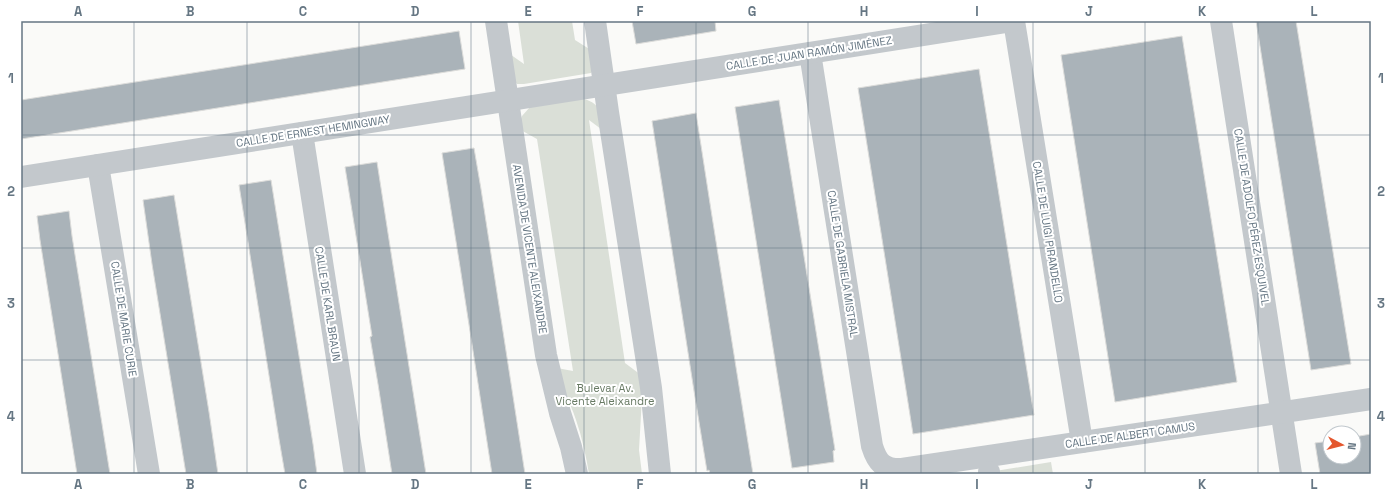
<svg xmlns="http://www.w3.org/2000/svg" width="1392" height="495" font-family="'Space Grotesk',sans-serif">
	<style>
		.green { fill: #dadfd7 }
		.building { fill: #aab3b9; stroke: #dcdcda }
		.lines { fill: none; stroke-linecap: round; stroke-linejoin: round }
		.street { stroke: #c3c8cc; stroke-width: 22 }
		.grid { fill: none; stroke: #657683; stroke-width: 1; stroke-opacity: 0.55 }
		.labels { text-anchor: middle; stroke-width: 4; stroke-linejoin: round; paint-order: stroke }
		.street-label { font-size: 11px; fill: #657683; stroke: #fff }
		.park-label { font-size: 11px; fill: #687a64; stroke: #fff }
		.neatline { fill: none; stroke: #657683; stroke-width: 1.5 }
		.grid-label { font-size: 13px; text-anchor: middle; font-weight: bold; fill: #657683 }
	</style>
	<rect width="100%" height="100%" fill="#fafaf8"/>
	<g class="green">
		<path d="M518,21H572L575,40L594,52V70L591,73L524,84H517L514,80L507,52L524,64Z"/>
		<path d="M579,98C602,102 600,113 605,132L589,120L625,363L641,375L642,397L639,450L642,474H589C586,456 582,437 576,420C570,402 561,386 557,368L573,371L537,139L519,129V124L522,116L530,107Z"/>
		<path d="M1051,462L1053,474H977Z"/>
	</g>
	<g class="building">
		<path d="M632,21H715L716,31L636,44Z"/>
		<path d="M1256,21H1296L1351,364L1311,370Z"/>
		<path d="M459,31L465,69L21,139V100Z"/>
		<path d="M1182,36L1237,382L1115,402L1061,55Z"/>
		<path d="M979,69L1034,415L913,434L858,88Z"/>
		<path d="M779,100L835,450L833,451L834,462L792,468L735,107Z"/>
		<path d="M696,113L711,210L753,474H710L709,470L707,471L694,391L652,121Z"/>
		<path d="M474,148L481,189L525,474H492L461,273L442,153Z"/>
		<path d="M377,162L392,259L426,474H392L378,384L370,337L372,336L345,167Z"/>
		<path d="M271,180L313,444L317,474H285L279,439L239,185Z"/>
		<path d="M174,195L209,412L218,474H186L152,264L143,200Z"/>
		<path d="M69,211L72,236L110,474H77L40,240L37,216Z"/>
		<path d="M1371,434V474H1320L1315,443L1330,441V457H1354V437Z"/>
	</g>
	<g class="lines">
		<g class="street">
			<path d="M496,21L546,355L560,413L571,447L577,474"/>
			<path d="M595,21L608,112L651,388L660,474"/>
			<path d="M1014,21L1082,442"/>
			<path d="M1221,21L1291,474"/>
			<path d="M810,53L872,446C877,462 883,470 902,469L1371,399"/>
			<path d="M302,133L355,474"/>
			<path d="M98,165L149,474"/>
			<path d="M21,177L1013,21"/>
			<path d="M989,472V474"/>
		</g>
	</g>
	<path class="grid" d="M134,21V474M247,21V474M359,21V474M471,21V474M584,21V474M696,21V474M808,21V474M921,21V474M1033,21V474M1145,21V474M1258,21V474M21,135H1371M21,248H1371M21,360H1371"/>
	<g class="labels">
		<g class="street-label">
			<text transform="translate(809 53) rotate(-9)" y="4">CALLE DE JUAN RAMÓN JIMÉNEZ</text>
			<text transform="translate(313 131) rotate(-9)" y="4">CALLE DE ERNEST HEMINGWAY</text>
			<text transform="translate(1252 217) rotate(81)" y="4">CALLE DE ADOLFO PÉREZ ESQUIVEL</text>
			<text transform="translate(1048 232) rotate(81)" y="4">CALLE DE LUIGI PIRANDELLO</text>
			<text transform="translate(530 249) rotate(81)" y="4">AVENIDA DE VICENTE ALEIXANDRE</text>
			<text transform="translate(843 264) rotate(81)" y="4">CALLE DE GABRIELA MISTRAL</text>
			<text transform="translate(328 304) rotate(81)" y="4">CALLE DE KARL BRAUN</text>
			<text transform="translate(124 319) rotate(81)" y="4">CALLE DE MARIE CURIE</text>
			<text transform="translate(1130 435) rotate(-8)" y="4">CALLE DE ALBERT CAMUS</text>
		</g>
		<g class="park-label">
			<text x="605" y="392">Bulevar Av.<tspan x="605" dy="13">Vicente Aleixandre</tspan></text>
		</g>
	</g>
	<rect width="1392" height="495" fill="none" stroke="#ffffff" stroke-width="44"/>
	<g transform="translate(1342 445) rotate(97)"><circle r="19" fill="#ffffff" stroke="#c1c8cd"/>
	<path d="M0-3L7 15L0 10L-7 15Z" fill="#e4572e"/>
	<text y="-6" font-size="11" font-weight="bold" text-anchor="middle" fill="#657683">N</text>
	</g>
	<rect x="22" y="22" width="1348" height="451" class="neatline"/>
	<g class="grid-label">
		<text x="78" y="16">A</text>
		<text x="190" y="16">B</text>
		<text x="303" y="16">C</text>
		<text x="415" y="16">D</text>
		<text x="528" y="16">E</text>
		<text x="640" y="16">F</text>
		<text x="752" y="16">G</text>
		<text x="864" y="16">H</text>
		<text x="977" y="16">I</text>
		<text x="1089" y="16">J</text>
		<text x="1202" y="16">K</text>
		<text x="1314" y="16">L</text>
		<text x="11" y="83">1</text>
		<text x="1381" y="83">1</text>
		<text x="11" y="196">2</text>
		<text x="1381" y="196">2</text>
		<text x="11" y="308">3</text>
		<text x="1381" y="308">3</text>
		<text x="11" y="421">4</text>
		<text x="1381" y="421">4</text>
		<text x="78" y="489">A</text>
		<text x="190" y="489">B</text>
		<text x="303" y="489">C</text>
		<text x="415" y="489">D</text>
		<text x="528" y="489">E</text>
		<text x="640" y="489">F</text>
		<text x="752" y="489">G</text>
		<text x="864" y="489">H</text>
		<text x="977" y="489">I</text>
		<text x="1089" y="489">J</text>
		<text x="1202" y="489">K</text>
		<text x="1314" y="489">L</text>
	</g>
</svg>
